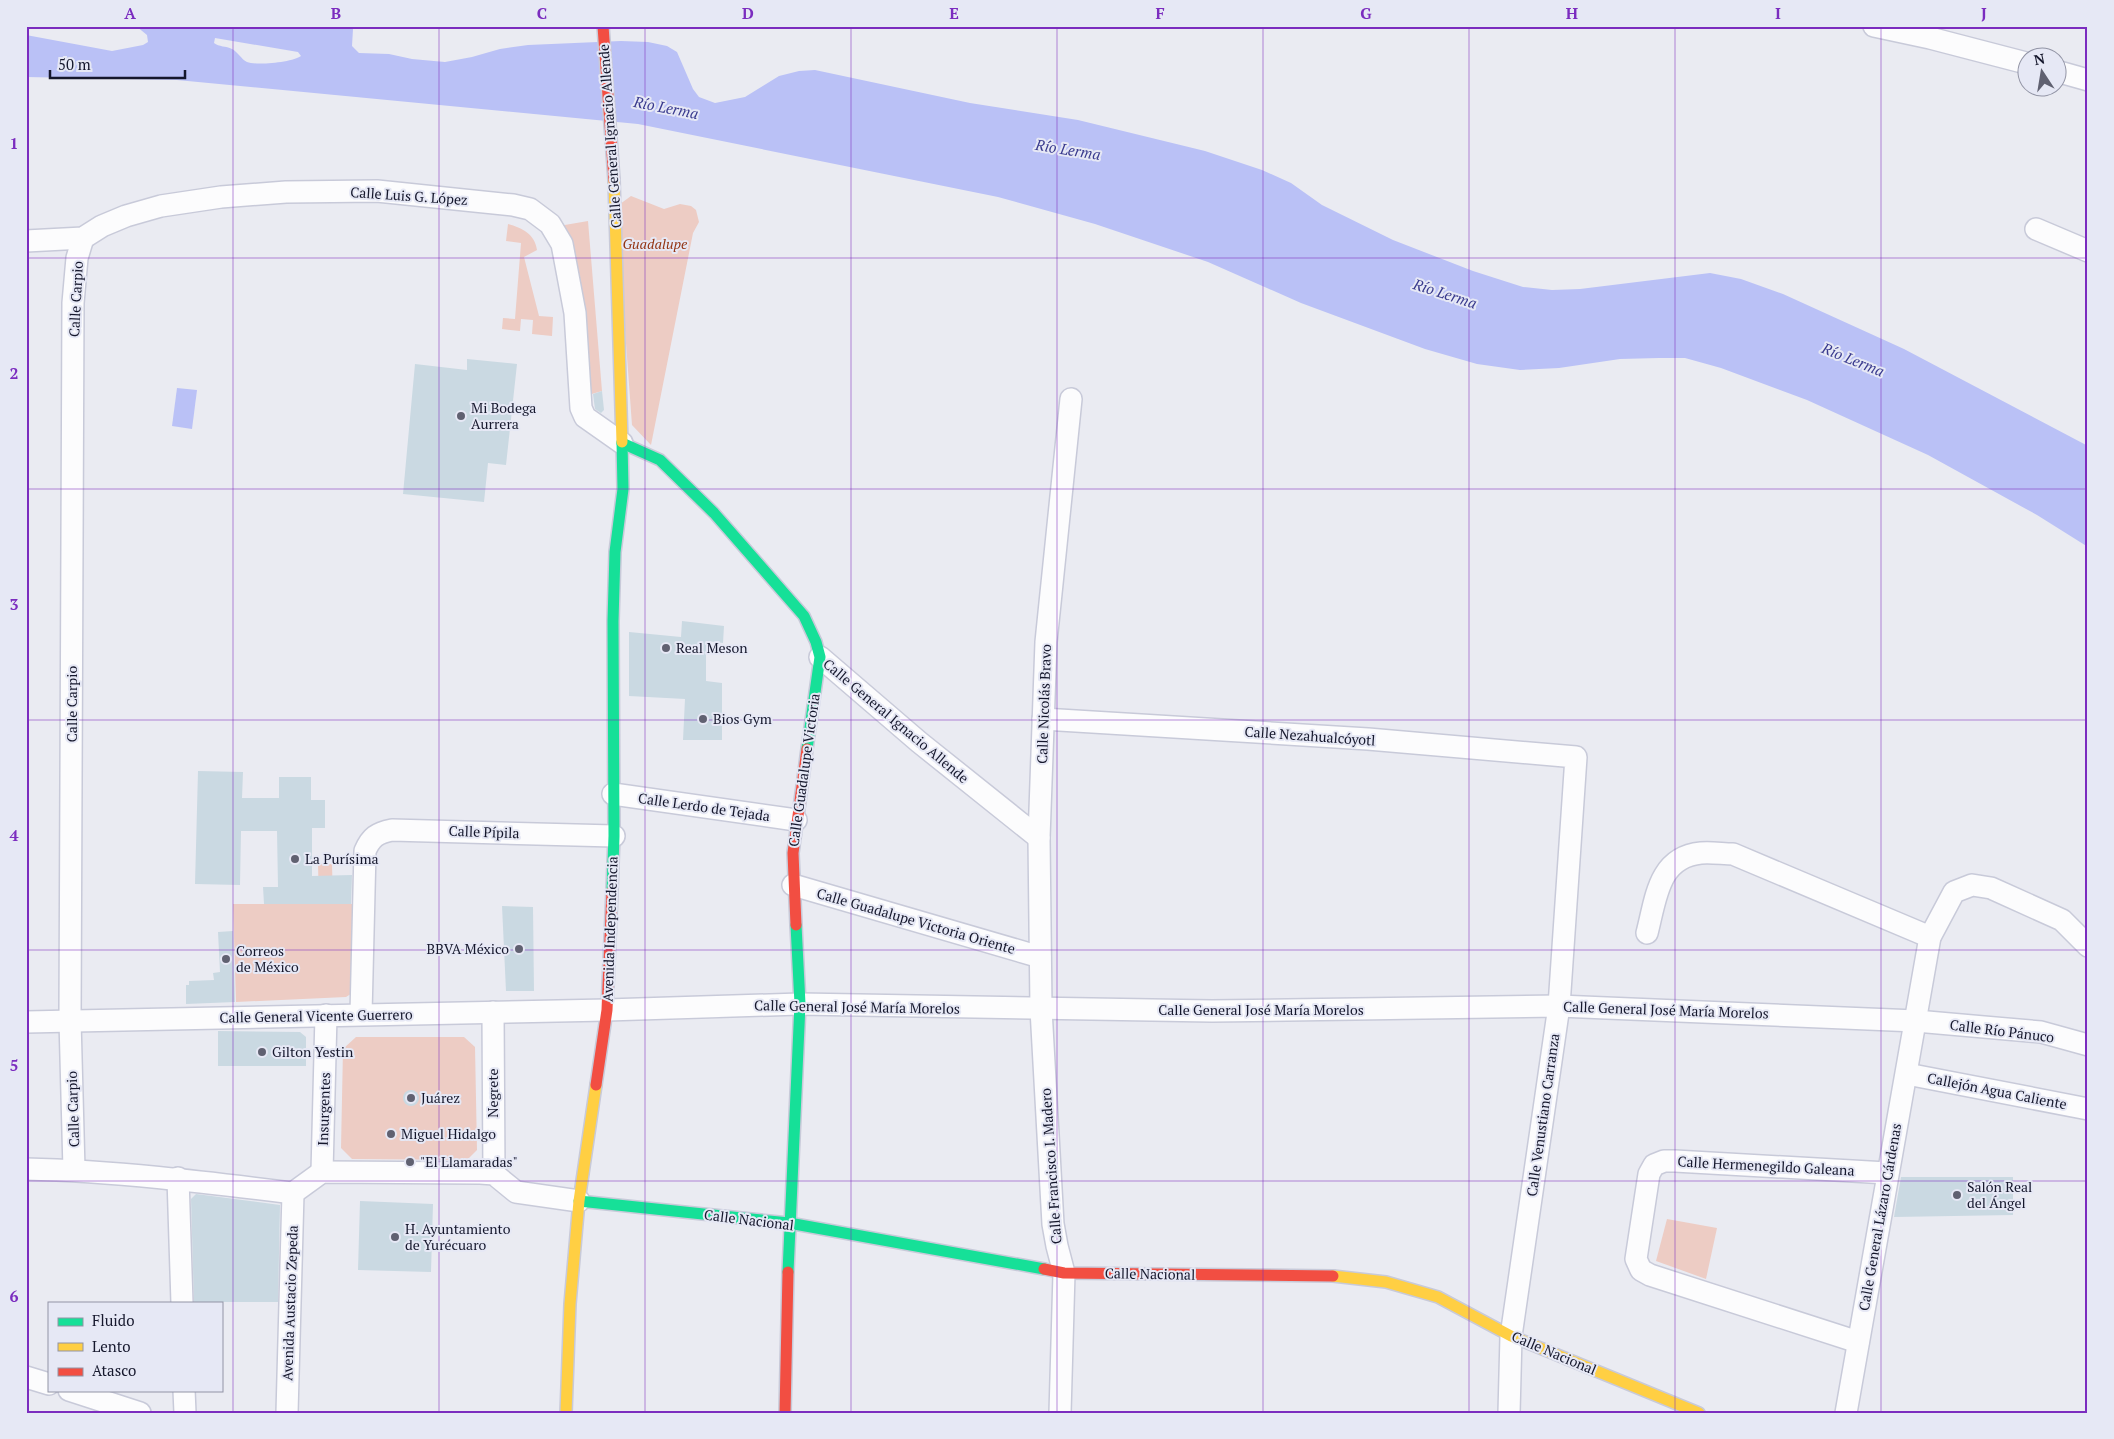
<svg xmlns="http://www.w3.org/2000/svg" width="2114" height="1439" font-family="'PT Serif',serif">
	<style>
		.green { fill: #edccc4 }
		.water { fill: #bac1f6; fill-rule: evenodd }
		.building { fill: #cad9e2 }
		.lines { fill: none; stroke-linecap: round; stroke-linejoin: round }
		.street-casing { stroke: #c8cad9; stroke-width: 24 }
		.fast-casing { stroke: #c8cad9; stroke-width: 14 }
		.slow-casing { stroke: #c8cad9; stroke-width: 14 }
		.jam-casing { stroke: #c8cad9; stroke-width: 14 }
		.street { stroke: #fcfcfd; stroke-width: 21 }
		.fast { stroke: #16e098; stroke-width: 11 }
		.slow { stroke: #ffcf43; stroke-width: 11 }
		.jam { stroke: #f24e42; stroke-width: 11 }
		.grid { fill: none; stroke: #7b2cbf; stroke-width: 1; stroke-opacity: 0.55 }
		.poi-dot { fill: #606171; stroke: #e6e8f5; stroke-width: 2 }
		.labels { text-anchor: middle; stroke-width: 4; stroke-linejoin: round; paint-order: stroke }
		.street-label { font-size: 14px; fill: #15172c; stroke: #e6e8f5 }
		.park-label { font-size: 14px; font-style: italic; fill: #933413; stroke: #e6e8f5 }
		.poi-label { font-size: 14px; fill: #15172c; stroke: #e6e8f5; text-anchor: start }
		.water-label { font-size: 15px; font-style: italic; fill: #393a8e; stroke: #e6e8f5 }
		.neatline { fill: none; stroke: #7b2cbf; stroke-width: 2 }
		.grid-label { font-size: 16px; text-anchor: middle; font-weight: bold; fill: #7b2cbf }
	</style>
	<rect width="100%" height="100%" fill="#eaebf2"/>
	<g class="green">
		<path d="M631,196L664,209L680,204L691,206L696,210L699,222L693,233L651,445L632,425L616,207Z"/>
		<path d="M588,221L602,391L585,396L559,226Z"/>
		<path d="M508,224C522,228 535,234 537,250L524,257L539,316L553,317L552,336L532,334L533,320L521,319L520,331L502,329L503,318L515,319L521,243L506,241Z"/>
		<path d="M318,864H332L333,904H355L354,992L346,997L236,1002L233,904H319Z"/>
		<path d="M356,1037H464L475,1047L477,1150L467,1160L352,1159L341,1148L343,1049Z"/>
		<path d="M1667,1219L1717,1228L1706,1279L1656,1261Z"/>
	</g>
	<g class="water">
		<path d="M136,26H351L353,29L352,46L359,53L389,54L412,59L445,62L472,57L500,49L528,45L621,41L648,42L667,46L677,52L693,89L699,97L715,103L745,97L779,76L799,71L815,70L970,103L1078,120L1205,151L1262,170L1291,183L1322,205L1393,240L1473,271L1523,287L1552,290L1580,289L1710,273L1741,279L1783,294L1904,349L2088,446V547L2037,515L1928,455L1807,400L1721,368L1685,358H1659L1620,359L1559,368L1520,370L1477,364L1425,349L1301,303L1208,262L1095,224L998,197L638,124L177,80L26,77V35L112,51L143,45L148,42L147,35ZM215,38L298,52L301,56C293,62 257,66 247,62C241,59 238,52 232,49C226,46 219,47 214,43Z"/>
		<path d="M177,388L197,390L192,429L172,426Z"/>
	</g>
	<g class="building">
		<path d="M467,359L517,364L506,465L488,463L484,502L403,494L415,364L467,370Z"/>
		<path d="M602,391L604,410L601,413L595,409L593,394Z"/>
		<path d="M682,621L724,626L723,643L706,641V681L722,683V740H683L685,699L629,696V632L681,637Z"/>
		<path d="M198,771L243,772L242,798H279V777H311V800H325V828H312V876L352,875L351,904H264L263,887H278L277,831H241L240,885L195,884Z"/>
		<path d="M502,906L533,907L534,991H506Z"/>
		<path d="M233,931L235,1002L186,1004V985H189V981L214,980L213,973L220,972L218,932Z"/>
		<path d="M218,1031L300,1032L306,1037V1066H218Z"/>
		<circle cx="411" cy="1098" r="8"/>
		<path d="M1901,1177H2013V1215L1894,1217Z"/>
		<path d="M196,1194L280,1205L278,1302H194L191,1199Z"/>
		<path d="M360,1201L433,1204L431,1272L358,1270Z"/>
	</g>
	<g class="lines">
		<g class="street-casing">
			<g id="street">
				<path d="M1874,26L1930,38L2026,63"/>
				<path d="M2056,71L2088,80"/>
				<path d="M2036,229L2088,251"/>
				<path d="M26,241L83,238L102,226L126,216L161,206L221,197L286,192L377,191L513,205L530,209L550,224L562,244L575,313L581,408L585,417L622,443"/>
				<path d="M820,657L919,742L1039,838"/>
				<path d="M1043,719L1368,739L1576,757L1559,1006L1511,1336L1509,1413"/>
				<path d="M613,794L796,820"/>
				<path d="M793,885L1040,957"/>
				<path d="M1647,933C1656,899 1658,857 1701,853C1712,852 1723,854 1733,854L1930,937"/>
				<path d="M493,1012L494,1174"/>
				<path d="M361,1014L365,851C371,837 377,833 392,830L614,836"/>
				<path d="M26,1022L607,1010L800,1004L1212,1011L1559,1006L1916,1021L2041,1032L2088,1045"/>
				<path d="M1907,1074L2088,1109"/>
				<path d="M26,1169C116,1171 204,1182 293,1193"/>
				<path d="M74,1170L70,1020L73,303L77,258L83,238"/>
				<path d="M322,1172L326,1015"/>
				<path d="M178,1178L182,1303"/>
				<path d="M293,1193L322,1172L480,1173L494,1174L516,1192L579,1201"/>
				<path d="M1858,1342L1650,1275L1641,1270L1636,1259L1649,1174L1654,1165L1664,1161H1675L1887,1173"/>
				<path d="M26,1377L49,1384"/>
				<path d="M69,1390L140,1413"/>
				<path d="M184,1390L185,1413"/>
				<path d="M287,1413L293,1193"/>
				<path d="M1060,1413L1064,1273L1057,1246L1053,1224L1041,1009L1039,838L1046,642L1071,399"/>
				<path d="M1846,1413L1930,937L1954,892L1972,885L1991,888L2062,920L2088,946"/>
			</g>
		</g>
		<g class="fast-casing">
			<g id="fast">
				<path d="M622,443L660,460L714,513L804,616L816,642L820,657L807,749"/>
				<path d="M612,891L614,836L613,621L615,552L623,489L622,442"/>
				<path d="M579,1201L789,1223L1044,1269"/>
				<path d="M788,1272L800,1004L796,925"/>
			</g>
		</g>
		<g class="slow-casing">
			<g id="slow">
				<path d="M614,180L622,442"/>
				<path d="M1333,1276L1386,1282L1438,1297L1511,1336L1699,1413"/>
				<path d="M566,1413L570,1304L579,1201L596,1085"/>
			</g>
		</g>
		<g class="jam-casing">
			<g id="jam">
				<path d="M603,26L614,180"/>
				<path d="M796,925L793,853L807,749"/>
				<path d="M596,1085L607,1010L612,891"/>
				<path d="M1044,1269L1064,1273L1333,1276"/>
				<path d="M785,1413L788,1272"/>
			</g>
		</g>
		<use href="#street" class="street"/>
		<use href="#fast" class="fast"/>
		<use href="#slow" class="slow"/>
		<use href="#jam" class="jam"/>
	</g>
	<path class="grid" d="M233,26V1413M439,26V1413M645,26V1413M851,26V1413M1057,26V1413M1263,26V1413M1469,26V1413M1675,26V1413M1881,26V1413M26,258H2088M26,489H2088M26,720H2088M26,950H2088M26,1181H2088"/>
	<g class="poi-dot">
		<circle cx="461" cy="416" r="5"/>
		<circle cx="666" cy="648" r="5"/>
		<circle cx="703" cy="719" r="5"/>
		<circle cx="295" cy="859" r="5"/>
		<circle cx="519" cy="949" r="5"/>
		<circle cx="226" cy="959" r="5"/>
		<circle cx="262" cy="1052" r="5"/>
		<circle cx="411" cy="1098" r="5"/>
		<circle cx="391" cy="1134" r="5"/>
		<circle cx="410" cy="1162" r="5"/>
		<circle cx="1957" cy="1195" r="5"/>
		<circle cx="395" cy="1237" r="5"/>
	</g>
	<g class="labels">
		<g class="street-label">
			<text transform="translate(610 136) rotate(-94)" y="5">Calle General Ignacio Allende</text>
			<text transform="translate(409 196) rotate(4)" y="5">Calle Luis G. López</text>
			<text transform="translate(76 299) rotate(-87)" y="5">Calle Carpio</text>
			<text transform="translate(72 704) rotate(-90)" y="5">Calle Carpio</text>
			<text transform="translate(1044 704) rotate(-88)" y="5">Calle Nicolás Bravo</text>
			<text transform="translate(896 721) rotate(40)" y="5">Calle General Ignacio Allende</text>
			<text transform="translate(1310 736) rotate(4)" y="5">Calle Nezahualcóyotl</text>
			<text transform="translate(804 770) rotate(-82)" y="5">Calle Guadalupe Victoria</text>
			<text transform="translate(704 807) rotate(8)" y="5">Calle Lerdo de Tejada</text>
			<text transform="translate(484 832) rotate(2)" y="5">Calle Pípila</text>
			<text transform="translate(916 921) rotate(16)" y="5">Calle Guadalupe Victoria Oriente</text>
			<text transform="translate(610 929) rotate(-88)" y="5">Avenida Independencia</text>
			<text transform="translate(857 1007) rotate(1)" y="5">Calle General José María Morelos</text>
			<text x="1261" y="1015">Calle General José María Morelos</text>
			<text transform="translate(1666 1010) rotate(2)" y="5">Calle General José María Morelos</text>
			<text transform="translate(316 1016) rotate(-1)" y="5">Calle General Vicente Guerrero</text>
			<text transform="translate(2002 1031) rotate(7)" y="5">Calle Río Pánuco</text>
			<text transform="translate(1997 1091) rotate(11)" y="5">Callejón Agua Caliente</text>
			<text transform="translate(493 1093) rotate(-90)" y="5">Negrete</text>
			<text transform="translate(73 1109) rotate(-92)" y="5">Calle Carpio</text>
			<text transform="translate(324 1109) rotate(-88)" y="5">Insurgentes</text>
			<text transform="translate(1543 1115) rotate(-82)" y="5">Calle Venustiano Carranza</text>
			<text transform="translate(1051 1166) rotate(-94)" y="5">Calle Francisco I. Madero</text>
			<text transform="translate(1766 1166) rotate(3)" y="5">Calle Hermenegildo Galeana</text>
			<text transform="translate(1880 1217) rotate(-80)" y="5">Calle General Lázaro Cárdenas</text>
			<text transform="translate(749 1220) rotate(7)" y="5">Calle Nacional</text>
			<text transform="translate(1150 1274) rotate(1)" y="5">Calle Nacional</text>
			<text transform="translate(290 1303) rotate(-88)" y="5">Avenida Austacio Zepeda</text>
			<text transform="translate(1554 1353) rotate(23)" y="5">Calle Nacional</text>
		</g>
		<g class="park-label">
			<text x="655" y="249">Guadalupe</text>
		</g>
		<g class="poi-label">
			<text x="471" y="413">Mi Bodega<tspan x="471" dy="16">Aurrera</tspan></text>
			<text x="676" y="653">Real Meson</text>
			<text x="713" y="724">Bios Gym</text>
			<text x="305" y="864">La Purísima</text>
			<text x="509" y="954" text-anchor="end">BBVA México</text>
			<text x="236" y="956">Correos<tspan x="236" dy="16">de México</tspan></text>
			<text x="272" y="1057">Gilton Yestin</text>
			<text x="421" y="1103">Juárez</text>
			<text x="401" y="1139">Miguel Hidalgo</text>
			<text x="420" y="1167">"El Llamaradas"</text>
			<text x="1967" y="1192">Salón Real<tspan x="1967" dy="16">del Ángel</tspan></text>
			<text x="405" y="1234">H. Ayuntamiento<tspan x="405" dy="16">de Yurécuaro</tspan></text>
		</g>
		<g class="water-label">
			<text transform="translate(666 108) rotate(11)" y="5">Río Lerma</text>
			<text transform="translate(1068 150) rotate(9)" y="5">Río Lerma</text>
			<text transform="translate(1445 294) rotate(18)" y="5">Río Lerma</text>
			<text transform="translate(1853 360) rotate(22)" y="5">Río Lerma</text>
		</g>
	</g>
	<rect width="2114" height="1439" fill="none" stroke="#e6e8f5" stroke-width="55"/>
	<rect x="48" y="1302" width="175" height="90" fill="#e6e8f5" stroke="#9294a5"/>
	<rect x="58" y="1318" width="25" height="8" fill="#16e098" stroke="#9294a5"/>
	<text x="92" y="1326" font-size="15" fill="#15172c">Fluido</text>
	<rect x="58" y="1343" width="25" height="8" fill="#ffcf43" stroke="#9294a5"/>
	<text x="92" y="1352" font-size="15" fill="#15172c">Lento</text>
	<rect x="58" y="1368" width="25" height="8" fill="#f24e42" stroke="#9294a5"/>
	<text x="92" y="1376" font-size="15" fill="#15172c">Atasco</text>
	<g transform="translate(2042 72) rotate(348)"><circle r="24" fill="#e6e8f5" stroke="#9294a5"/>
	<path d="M0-4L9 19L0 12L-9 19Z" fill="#606171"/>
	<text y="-8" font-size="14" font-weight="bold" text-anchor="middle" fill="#15172c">N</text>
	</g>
	<path d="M50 70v8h135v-8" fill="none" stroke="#15172c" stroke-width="2.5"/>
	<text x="58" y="70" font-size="15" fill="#15172c" stroke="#e6e8f5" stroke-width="4" paint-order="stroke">50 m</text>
	<rect x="28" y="28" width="2058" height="1384" class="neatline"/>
	<g class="grid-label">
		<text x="130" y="19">A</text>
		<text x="336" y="19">B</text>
		<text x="542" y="19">C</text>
		<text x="748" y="19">D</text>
		<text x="954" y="19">E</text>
		<text x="1160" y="19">F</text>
		<text x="1366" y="19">G</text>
		<text x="1572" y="19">H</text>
		<text x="1778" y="19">I</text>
		<text x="1984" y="19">J</text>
		<text x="14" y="149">1</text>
		<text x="14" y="379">2</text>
		<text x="14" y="610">3</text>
		<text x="14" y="841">4</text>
		<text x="14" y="1071">5</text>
		<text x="14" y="1302">6</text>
	</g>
</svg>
